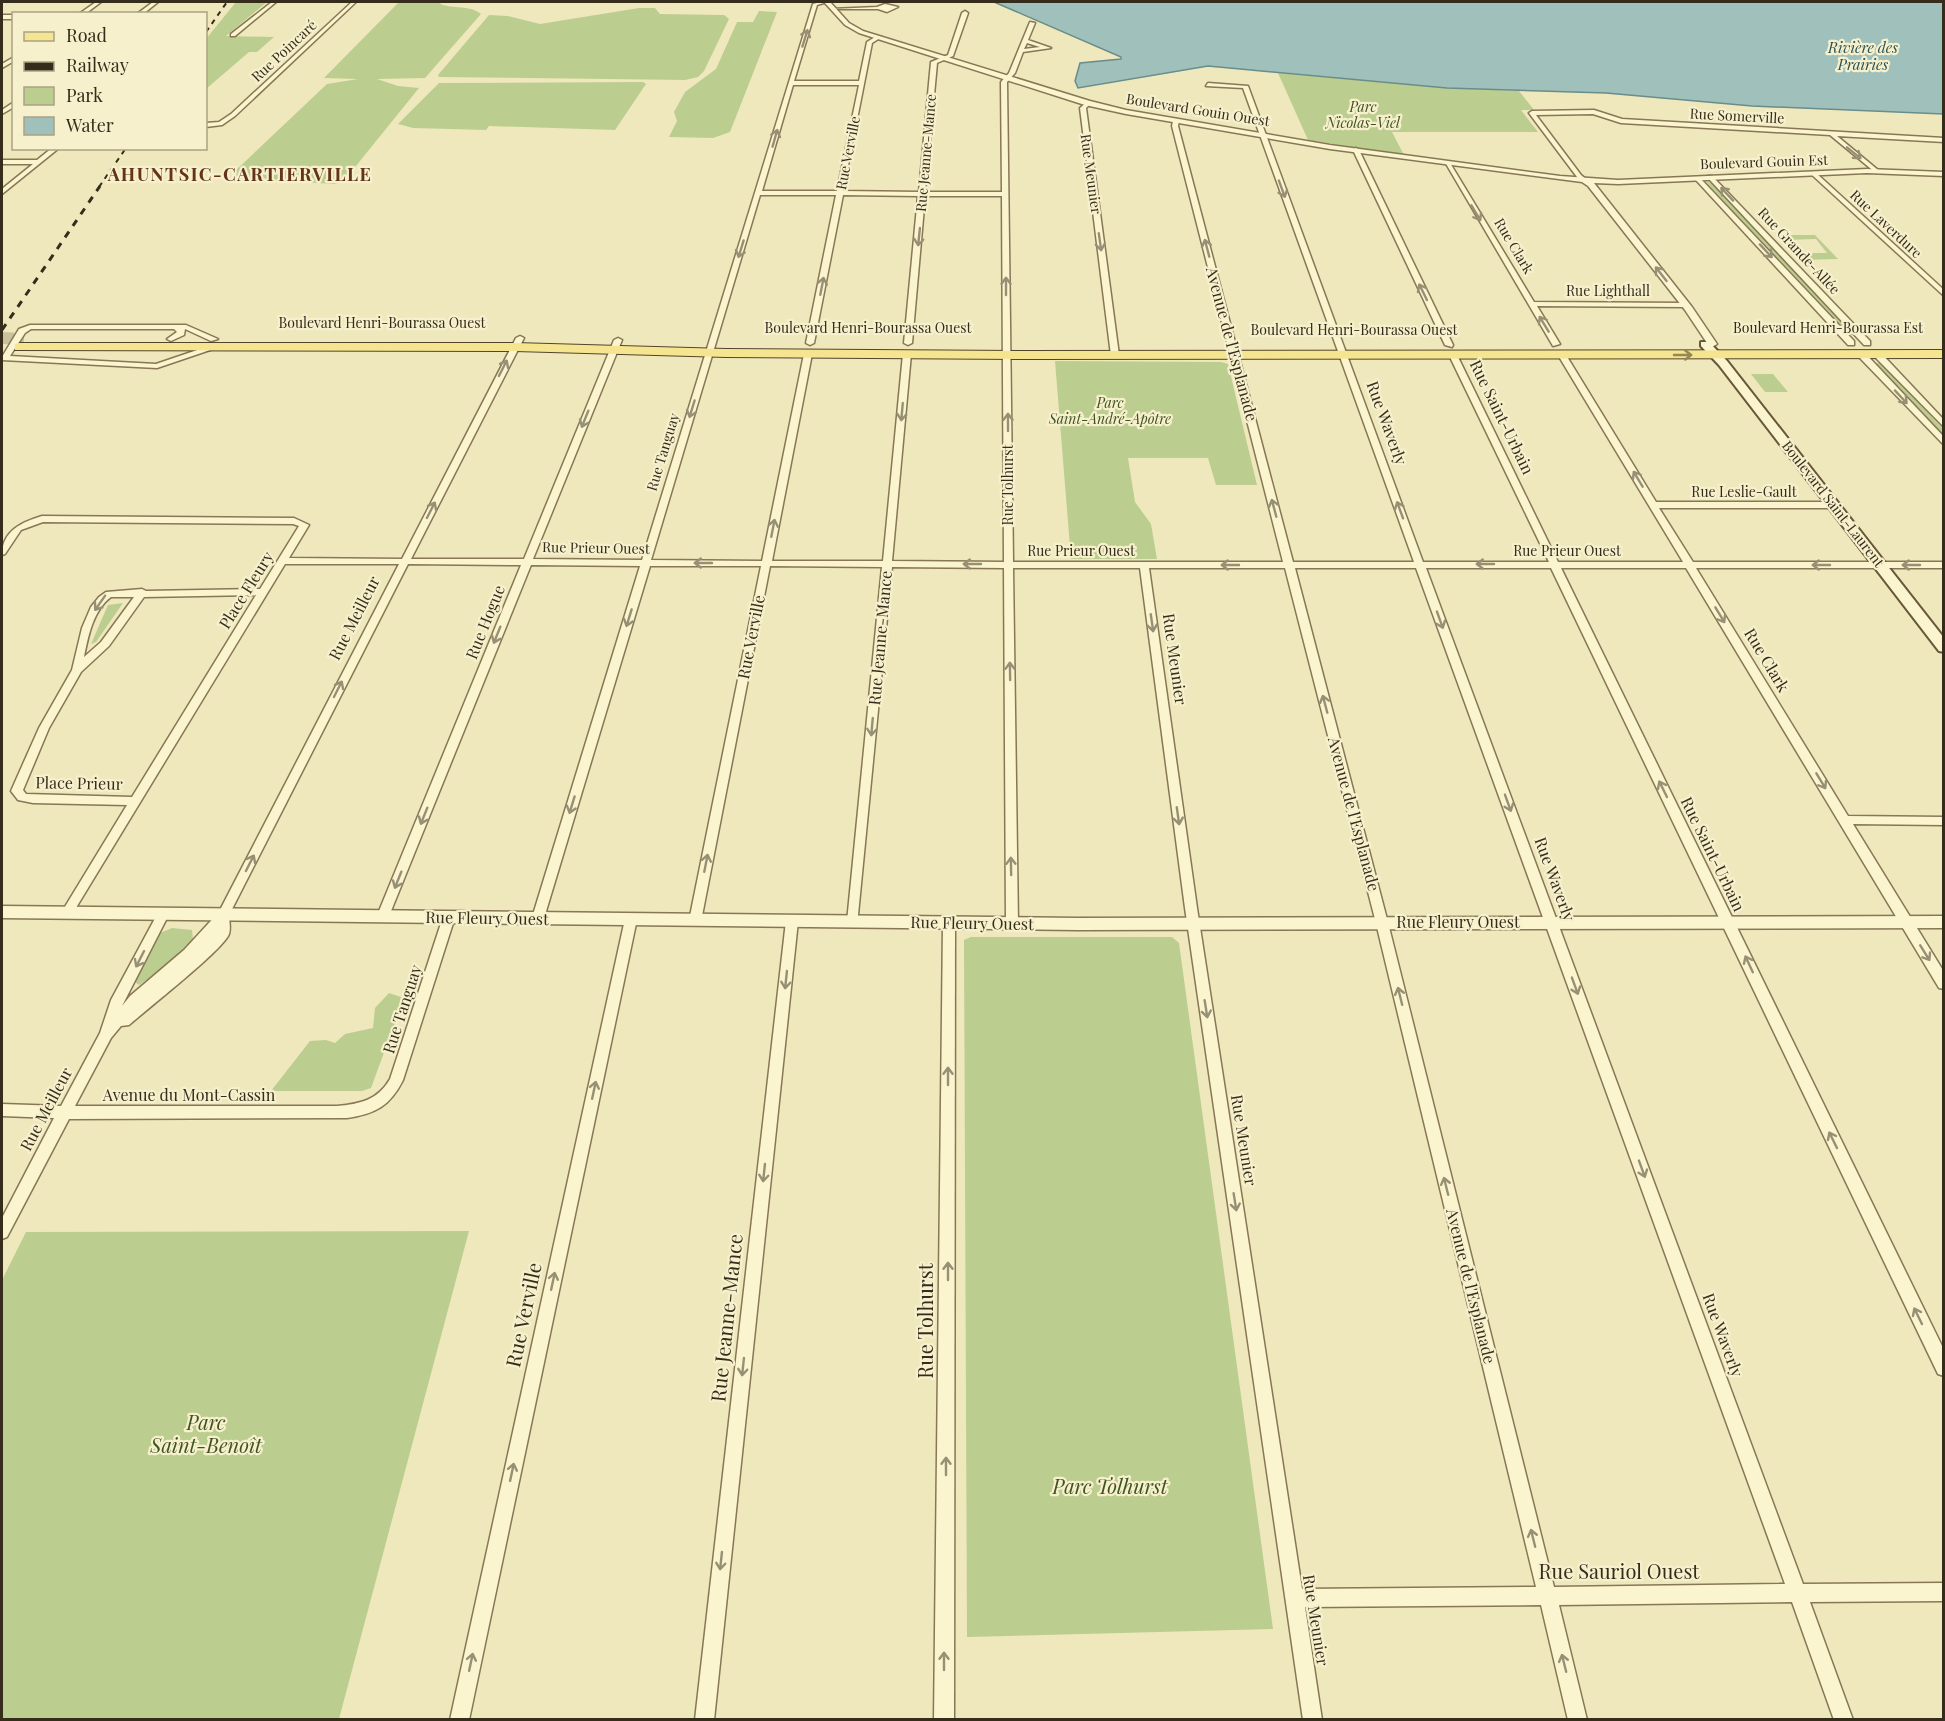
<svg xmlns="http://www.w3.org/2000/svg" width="1945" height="1721" font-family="'Playfair Display',serif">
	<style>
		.green { fill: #bccd90 }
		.water { fill: #a0c0bb; stroke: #688d8a; stroke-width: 1.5 }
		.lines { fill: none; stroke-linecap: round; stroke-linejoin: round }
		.primary-tunnel { stroke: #cac29c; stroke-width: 12; stroke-dasharray: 12 6; stroke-linecap: butt }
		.minor-casing { stroke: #877755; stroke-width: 3 }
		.tertiary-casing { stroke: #877755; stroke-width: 3 }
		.secondary-casing { stroke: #685839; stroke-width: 4 }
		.primary-casing { stroke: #54442a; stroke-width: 2 }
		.minor { fill: #faf4cf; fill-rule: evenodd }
		.tertiary { fill: #faf4cf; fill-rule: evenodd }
		.secondary { fill: #faf4cf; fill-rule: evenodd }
		.primary { fill: #f5e591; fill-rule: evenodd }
		.rail-far1 { stroke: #352c1b; stroke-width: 2; stroke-dasharray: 5 5; stroke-linecap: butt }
		.rail { stroke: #352c1b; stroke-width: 3; stroke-dasharray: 7 7; stroke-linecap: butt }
		.oneway { stroke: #989075 }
		.oneway2 { stroke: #958856 }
		.labels { text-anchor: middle; stroke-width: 4.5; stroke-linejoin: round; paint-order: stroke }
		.far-street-label { font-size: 14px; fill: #352c1b; stroke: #f6f0cc }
		.far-park-label { font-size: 14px; font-style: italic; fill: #3e5321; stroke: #f6f0cc }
		.far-water-label { font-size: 15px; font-style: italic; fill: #295256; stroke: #f6f0cc }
		.street-label { font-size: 16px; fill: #352c1b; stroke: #f6f0cc }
		.far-district-label { font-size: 18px; font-weight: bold; letter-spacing: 1.5px; fill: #633419; stroke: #f6f0cc }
		.near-street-label { font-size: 20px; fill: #352c1b; stroke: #f6f0cc }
		.near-park-label { font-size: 20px; font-style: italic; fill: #3e5321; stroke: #f6f0cc }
	</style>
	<rect width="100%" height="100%" fill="#efe8bc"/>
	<g class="green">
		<path d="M236,2H267L226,36L274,37L257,52H249L206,89V39Z"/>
		<path d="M399,2H442L440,4C453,9 471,5 481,14L425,78L377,79L398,86L419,88L343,182L334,184L233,178L234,172L327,84L358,79L324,78Z"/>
		<path d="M639,8H655L660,14L724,15L729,19L704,71L698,77L685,80L439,77L438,75L489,15L508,16L540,24Z"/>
		<path d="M759,11L777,12L730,132L713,138L669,137L677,121L674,112L685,92L716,69L737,22H753Z"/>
		<path d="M1278,73L1447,88L1519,91L1534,110H1521L1538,132H1392L1404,155L1308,140Z"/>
		<path d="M643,82L646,84L615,130L489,126L486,130L413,128L398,124L439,83Z"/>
		<path d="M1706,182L1713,183L1855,335H1848Z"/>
		<path d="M1793,235H1815L1838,259L1801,260L1794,253H1827L1816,239L1783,240L1778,236Z"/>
		<path d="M1055,361L1221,362L1228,364L1257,485H1216L1208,458H1128L1135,502L1151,524L1157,559H1071Z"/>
		<path d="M1874,363H1882L1943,429V439Z"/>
		<path d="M1751,374H1773L1788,392H1765Z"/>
		<path d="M123,603L96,642L91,644L108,605Z"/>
		<path d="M172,928L192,930L193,939L166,966L139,985L135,982L160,933Z"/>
		<path d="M971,937H1172L1179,943L1273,1629L967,1637L964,940Z"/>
		<path d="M389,993L404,998L371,1088L362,1091H271L310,1041L326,1040L335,1043L345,1034L373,1028L375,1008Z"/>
		<path d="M469,1231L339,1719H2V1280L26,1232Z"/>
	</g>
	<path class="water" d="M994,2H1943V114L1752,106L1606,93L1447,88L1208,66L1078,88L1075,81L1080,63L1121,59V57Z"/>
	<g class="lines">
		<path class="primary-tunnel" d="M2,338L24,339"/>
		<g class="minor-casing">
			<g id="minor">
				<path d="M96,2H101L85,14H79Z"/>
				<path d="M153,2H158L143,14H137Z"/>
				<path d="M272,2H276L235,36H231V34Z"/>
				<path d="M352,2H356L235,116L222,125L206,127V123L219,122L231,114Z"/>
				<path d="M820,2H827L817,5L794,81H859L867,42L875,37L880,38L872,43L843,191L919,192L931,62L948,55L962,13L965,11L968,13L953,56L937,63L925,192H1002L1001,82L1009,73L1030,22L1035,23L1028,40L1051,48L1023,52L1015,73L1007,82L1013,562H1283L1172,126L1173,121L1176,119L1179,121L1178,126L1293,562H1414L1243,88L1206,86L1208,83L1248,86L1423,562H1549L1449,355L1453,353L1457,355L1558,562H1683L1558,355L1562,353L1566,355L1656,502H1834L1839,505L1834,508H1659L1693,562H1944V568H1696L1848,816L1944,817V825L1853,824L1944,972V989L1939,988L1686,568H1561L1944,1350V1376L1938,1374L1551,568H1426L1803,1584L1944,1583V1601L1810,1602L1853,1720H1834L1792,1602L1559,1605L1587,1720H1568L1541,1605L1305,1607L1322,1720H1303L1185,908L1140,568H1013L1018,924L1016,927H1008L1006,924L1004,568L892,567L857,925H849L847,922L882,567L770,566L701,921L699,924H691L689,921L761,566H650L544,918L542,921H534L532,918L640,566L531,565L389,916L387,919H379L377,916L521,565L408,564L229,915C229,921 231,928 229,934C224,949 146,1010 129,1025L121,1026L111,1038L75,1106H337C360,1104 378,1100 390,1079L443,917L445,914H453L455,917L403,1080C390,1106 375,1114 347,1118L69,1119L7,1237L2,1239V1218L54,1118L2,1116V1104L61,1106L100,1033L111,1000L159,911H167L169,914L122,1006L130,996L184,950L219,912L399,564H285L71,916H63L61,913L63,910L127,805L33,803L18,800L11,791L39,728L72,670L82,628L91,607L99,597L106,592L142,589L146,591L260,589L299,526L293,524L43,522L21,530L5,554L2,555C2,531 22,522 42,516L294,518L309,525L289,558L402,559L516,338L520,336L524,338L411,559H524L614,340L618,338L622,340L533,559L642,560L813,4ZM1027,43L1040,47L1024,49ZM793,85H859L837,191H762ZM760,195H836L806,343L810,345L814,343L843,195L918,196L904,343L908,345L912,343L925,196H1002L1004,562L892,561L911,354L907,352L903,354L883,561H772L812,354L808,352L804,354L762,561L651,560ZM1149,568H1285L1376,923L1536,1587L1302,1589L1197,908ZM1295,568H1416L1785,1584L1554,1587L1388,923ZM256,595L132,797L26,794L23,790L49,728L81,672L109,646L144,597ZM111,597H134L101,642L84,657C88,637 93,610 111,597Z"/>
				<path d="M885,4L898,7L887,12L878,9H831L877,7Z"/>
				<path d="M14,57V61L2,68V64Z"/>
				<path d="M1088,101L1091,103L1086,108L1119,355L1115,357L1111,355L1080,108Z"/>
				<path d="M14,102V107L2,114V110Z"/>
				<path d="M1594,110L1622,119L1944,138V142L1837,136L1878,170V172L1876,173L1830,135L1621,123L1593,114L1536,115L1581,175L1588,181L1585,183L1577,177L1529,113L1532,111Z"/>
				<path d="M52,148H59L2,194V189L33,164H2V160H37Z"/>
				<path d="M1356,148L1359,150L1453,345L1452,347L1445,345L1353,150Z"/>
				<path d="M1445,162L1450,163L1534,302L1685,303L1689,305L1685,307L1537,306L1560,344L1553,346Z"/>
				<path d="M1811,172H1815L1944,290V296L1811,174Z"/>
				<path d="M1708,176H1712L1870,341V345H1864L1708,178Z"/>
				<path d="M1695,177H1699L1854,341V345H1848L1695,179Z"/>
				<path d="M30,325H186L218,339L211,341L185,329L184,335L171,341L167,339L177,332L174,329H31L25,333L10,356L156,364L212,345L219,347L157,368L2,360V357L19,329Z"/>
				<path d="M1858,352H1864L1944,437V445L1858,356Z"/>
				<path d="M1874,352H1880L1944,420V427L1874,356Z"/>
				<path d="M631,914L635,916L637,919L469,1720H450L625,919L627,916Z"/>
				<path d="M792,916L796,918L798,921L714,1720H695L786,921L788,918Z"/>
				<path d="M949,918L953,920L955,923L954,1720H934L943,923L945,920Z"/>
			</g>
		</g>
		<g class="tertiary-casing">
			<g id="tertiary">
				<path d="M824,2H830L849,23L863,31L1090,101L1126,110L1330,145L1560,176L1618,180L1867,169L1944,172V176L1867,173L1618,184L1594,183L1692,307L1717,344L1712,347L1709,346L1685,310L1588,186L1582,182L1330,149L1126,114L1085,105L859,33L845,25Z"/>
				<rect x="2" y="15" width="12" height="4"/>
				<path d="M2,906L1078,918L1944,916V928L1078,930L2,918Z"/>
			</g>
		</g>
		<g class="secondary-casing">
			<path id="secondary" d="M1701,342H1709L1727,361L1944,638V652L1939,651L1719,365L1701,346Z"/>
		</g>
		<g class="primary-casing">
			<path id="primary" d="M19,343H515L726,349L1018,351L1944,350V358L1018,359L726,357L515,351L15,350V344Z"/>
		</g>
		<use href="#minor" class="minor"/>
		<use href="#tertiary" class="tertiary"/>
		<use href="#secondary" class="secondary"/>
		<use href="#primary" class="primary"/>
		<g class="rail-far1">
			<path d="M206,32L227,2"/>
			<path d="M99,187L126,148"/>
		</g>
		<path class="rail" d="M2,330L100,186"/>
	</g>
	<defs><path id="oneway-shaft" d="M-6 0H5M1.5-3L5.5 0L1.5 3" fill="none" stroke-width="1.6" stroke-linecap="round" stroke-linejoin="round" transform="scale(1.5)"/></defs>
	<g class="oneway">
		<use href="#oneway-shaft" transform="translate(805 38) rotate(-73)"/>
		<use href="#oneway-shaft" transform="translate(775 138) rotate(-74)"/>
		<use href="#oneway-shaft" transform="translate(1854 153) rotate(39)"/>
		<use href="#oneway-shaft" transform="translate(1282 189) rotate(70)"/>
		<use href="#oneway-shaft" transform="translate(1727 194) rotate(-133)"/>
		<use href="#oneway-shaft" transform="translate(1476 213) rotate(59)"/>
		<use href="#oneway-shaft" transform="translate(919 237) rotate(96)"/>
		<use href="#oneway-shaft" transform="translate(1100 242) rotate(82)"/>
		<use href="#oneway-shaft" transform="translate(1207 248) rotate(-105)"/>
		<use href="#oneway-shaft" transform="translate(741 249) rotate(107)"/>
		<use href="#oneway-shaft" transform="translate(1766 251) rotate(47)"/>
		<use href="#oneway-shaft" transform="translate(1661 274) rotate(-128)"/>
		<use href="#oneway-shaft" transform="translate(822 286) rotate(-79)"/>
		<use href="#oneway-shaft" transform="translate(1006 286) rotate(-90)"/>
		<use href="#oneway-shaft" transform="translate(1423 292) rotate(-116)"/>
		<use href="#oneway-shaft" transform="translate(1544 324) rotate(-121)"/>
		<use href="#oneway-shaft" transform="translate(503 368) rotate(-63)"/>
		<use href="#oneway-shaft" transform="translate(1901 397) rotate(47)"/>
		<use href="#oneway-shaft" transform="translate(692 409) rotate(107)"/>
		<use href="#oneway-shaft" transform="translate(902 412) rotate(95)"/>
		<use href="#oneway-shaft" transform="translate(585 419) rotate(112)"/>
		<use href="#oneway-shaft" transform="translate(1008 422) rotate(-90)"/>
		<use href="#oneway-shaft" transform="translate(1638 479) rotate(-121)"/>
		<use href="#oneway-shaft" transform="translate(1274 508) rotate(-105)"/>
		<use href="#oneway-shaft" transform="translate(431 510) rotate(-63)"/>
		<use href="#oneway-shaft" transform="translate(1400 510) rotate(-110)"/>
		<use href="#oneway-shaft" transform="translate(773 528) rotate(-79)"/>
		<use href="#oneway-shaft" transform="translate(703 563) rotate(-180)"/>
		<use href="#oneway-shaft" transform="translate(972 564) rotate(-180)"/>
		<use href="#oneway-shaft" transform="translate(1485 564) rotate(180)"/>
		<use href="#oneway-shaft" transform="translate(1230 565) rotate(180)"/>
		<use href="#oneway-shaft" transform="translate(1821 565) rotate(180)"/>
		<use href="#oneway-shaft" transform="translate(1911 565) rotate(-180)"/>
		<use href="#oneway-shaft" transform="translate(100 603) rotate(125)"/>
		<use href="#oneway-shaft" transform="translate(1720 615) rotate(59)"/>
		<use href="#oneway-shaft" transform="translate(629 618) rotate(107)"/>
		<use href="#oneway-shaft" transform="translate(1440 620) rotate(70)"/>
		<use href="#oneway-shaft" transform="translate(1152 623) rotate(82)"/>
		<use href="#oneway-shaft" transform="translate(497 635) rotate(112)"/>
		<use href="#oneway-shaft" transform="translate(1010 671) rotate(-91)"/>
		<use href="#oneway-shaft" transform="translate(338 689) rotate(-63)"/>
		<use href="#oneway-shaft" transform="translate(1325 704) rotate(-105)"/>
		<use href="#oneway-shaft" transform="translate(872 727) rotate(95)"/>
		<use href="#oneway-shaft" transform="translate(1821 781) rotate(59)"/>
		<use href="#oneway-shaft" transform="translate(1663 789) rotate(-116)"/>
		<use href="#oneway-shaft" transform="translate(1508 803) rotate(70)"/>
		<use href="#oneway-shaft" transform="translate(572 805) rotate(107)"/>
		<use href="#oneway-shaft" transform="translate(424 816) rotate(112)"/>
		<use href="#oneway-shaft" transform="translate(1178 816) rotate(82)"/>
		<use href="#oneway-shaft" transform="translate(250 863) rotate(-63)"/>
		<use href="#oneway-shaft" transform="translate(706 863) rotate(-79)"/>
		<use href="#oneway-shaft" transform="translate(1011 866) rotate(-91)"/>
		<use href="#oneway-shaft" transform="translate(398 880) rotate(112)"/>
		<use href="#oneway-shaft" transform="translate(1925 953) rotate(58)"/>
		<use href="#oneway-shaft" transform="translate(140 959) rotate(117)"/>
		<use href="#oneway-shaft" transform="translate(1749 964) rotate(-115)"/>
		<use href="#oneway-shaft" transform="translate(786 980) rotate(96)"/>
		<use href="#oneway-shaft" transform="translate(1575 986) rotate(70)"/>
		<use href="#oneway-shaft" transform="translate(1400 996) rotate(-104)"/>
		<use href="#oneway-shaft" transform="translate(1206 1009) rotate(81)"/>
		<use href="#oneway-shaft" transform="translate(948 1076) rotate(-90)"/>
		<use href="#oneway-shaft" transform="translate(594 1090) rotate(-78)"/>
		<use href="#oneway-shaft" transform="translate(1833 1140) rotate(-116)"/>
		<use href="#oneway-shaft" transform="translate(1642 1169) rotate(70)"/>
		<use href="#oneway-shaft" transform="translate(764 1173) rotate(96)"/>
		<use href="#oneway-shaft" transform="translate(1446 1186) rotate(-104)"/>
		<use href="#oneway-shaft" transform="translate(1235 1202) rotate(81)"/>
		<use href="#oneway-shaft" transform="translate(948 1271) rotate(-90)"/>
		<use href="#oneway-shaft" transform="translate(553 1281) rotate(-78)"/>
		<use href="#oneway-shaft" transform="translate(1918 1316) rotate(-116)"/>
		<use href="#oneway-shaft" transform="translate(743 1367) rotate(96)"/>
		<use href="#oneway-shaft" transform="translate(946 1466) rotate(-90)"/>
		<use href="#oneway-shaft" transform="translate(512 1472) rotate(-78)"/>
		<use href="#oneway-shaft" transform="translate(1533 1538) rotate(-104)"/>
		<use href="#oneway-shaft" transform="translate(721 1561) rotate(96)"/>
		<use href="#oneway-shaft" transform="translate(944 1661) rotate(-90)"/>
		<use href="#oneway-shaft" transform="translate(471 1662) rotate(-78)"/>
		<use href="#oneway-shaft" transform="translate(1564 1663) rotate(-104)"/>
	</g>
	<use class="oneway2" href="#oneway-shaft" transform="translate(1683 355)"/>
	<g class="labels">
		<g class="far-street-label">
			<text transform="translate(284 51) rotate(-43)" y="5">Rue Poincaré</text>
			<text transform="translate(1198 110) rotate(9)" y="5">Boulevard Gouin Ouest</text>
			<text transform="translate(1737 116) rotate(3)" y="5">Rue Somerville</text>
			<text transform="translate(848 153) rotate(-79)" y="5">Rue Verville</text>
			<text transform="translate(926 153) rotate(-85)" y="5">Rue Jeanne-Mance</text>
			<text transform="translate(1764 162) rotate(-2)" y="5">Boulevard Gouin Est</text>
			<text transform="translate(1091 174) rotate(82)" y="5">Rue Meunier</text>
			<text transform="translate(1886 224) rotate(43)" y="5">Rue Laverdure</text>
			<text transform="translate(1514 246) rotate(59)" y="5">Rue Clark</text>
			<text transform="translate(1799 251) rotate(47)" y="5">Rue Grande-Allée</text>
			<text x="1608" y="296">Rue Lighthall</text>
			<text x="382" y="328">Boulevard Henri-Bourassa Ouest</text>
			<text x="868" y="333">Boulevard Henri-Bourassa Ouest</text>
			<text x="1828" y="333">Boulevard Henri-Bourassa Est</text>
			<text x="1354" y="335">Boulevard Henri-Bourassa Ouest</text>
			<text transform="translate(663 452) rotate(-73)" y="5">Rue Tanguay</text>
			<text transform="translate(1008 485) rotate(-90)" y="5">Rue Tolhurst</text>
			<text x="1744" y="497">Rue Leslie-Gault</text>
			<text transform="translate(1833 504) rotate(52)" y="5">Boulevard Saint-Laurent</text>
			<text transform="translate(596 548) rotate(1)" y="5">Rue Prieur Ouest</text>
			<text x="1081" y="556">Rue Prieur Ouest</text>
			<text x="1567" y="556">Rue Prieur Ouest</text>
		</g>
		<g class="far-park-label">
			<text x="1363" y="112">Parc<tspan x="1363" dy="16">Nicolas-Viel</tspan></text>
			<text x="1110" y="408">Parc<tspan x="1110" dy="16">Saint-André-Apôtre</tspan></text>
		</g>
		<g class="far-water-label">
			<text x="1863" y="53">Rivière des<tspan x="1863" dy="17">Prairies</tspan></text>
		</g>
		<g class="street-label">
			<text transform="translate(1232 344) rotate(75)" y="6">Avenue de l'Esplanade</text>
			<text transform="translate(1502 417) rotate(64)" y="6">Rue Saint-Urbain</text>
			<text transform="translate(1387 423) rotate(70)" y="6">Rue Waverly</text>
			<text transform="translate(246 590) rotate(-58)" y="6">Place Fleury</text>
			<text transform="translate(354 618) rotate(-63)" y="6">Rue Meilleur</text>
			<text transform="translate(485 622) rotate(-68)" y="6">Rue Hogue</text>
			<text transform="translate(751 637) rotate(-79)" y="6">Rue Verville</text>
			<text transform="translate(880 638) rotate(-85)" y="6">Rue Jeanne-Mance</text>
			<text transform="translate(1175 659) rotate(82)" y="6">Rue Meunier</text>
			<text transform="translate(1767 660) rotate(59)" y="6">Rue Clark</text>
			<text transform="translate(79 783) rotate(1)" y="6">Place Prieur</text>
			<text transform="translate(1354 814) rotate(75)" y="6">Avenue de l'Esplanade</text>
			<text transform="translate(1713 854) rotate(64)" y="6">Rue Saint-Urbain</text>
			<text transform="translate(1555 879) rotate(70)" y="6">Rue Waverly</text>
			<text transform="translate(487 918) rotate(1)" y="6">Rue Fleury Ouest</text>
			<text x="1458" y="928">Rue Fleury Ouest</text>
			<text transform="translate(972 923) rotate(1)" y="6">Rue Fleury Ouest</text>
			<text transform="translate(402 1009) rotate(-72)" y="6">Rue Tanguay</text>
			<text x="189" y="1101">Avenue du Mont-Cassin</text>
			<text transform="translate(46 1109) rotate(-62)" y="6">Rue Meilleur</text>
			<text transform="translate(1244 1140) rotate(81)" y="6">Rue Meunier</text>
			<text transform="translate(1471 1286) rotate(76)" y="6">Avenue de l'Esplanade</text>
			<text transform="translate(1723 1335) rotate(70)" y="6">Rue Waverly</text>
			<text transform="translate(1316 1620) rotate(81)" y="6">Rue Meunier</text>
		</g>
		<g class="far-district-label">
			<text x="240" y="181">AHUNTSIC-CARTIERVILLE</text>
		</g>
		<g class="near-street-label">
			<text transform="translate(524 1315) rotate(-78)" y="7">Rue Verville</text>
			<text transform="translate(727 1318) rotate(-84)" y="7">Rue Jeanne-Mance</text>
			<text transform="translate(926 1321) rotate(-90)" y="7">Rue Tolhurst</text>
			<text x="1619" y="1579">Rue Sauriol Ouest</text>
		</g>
		<g class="near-park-label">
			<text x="206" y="1430">Parc<tspan x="206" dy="23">Saint-Benoît</tspan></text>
			<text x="1110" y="1494">Parc Tolhurst</text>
		</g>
	</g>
	<rect width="1945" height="1721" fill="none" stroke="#352c1b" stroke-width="6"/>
	<rect x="12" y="12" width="195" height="138" fill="#f6f0cc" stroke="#a9a285" stroke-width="1.5"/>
	<rect x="24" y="32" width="30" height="9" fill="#f5e591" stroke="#a9a285" stroke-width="1.5"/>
	<text x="66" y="42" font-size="18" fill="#352c1b">Road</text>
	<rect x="24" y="62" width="30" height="9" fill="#352c1b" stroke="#a9a285" stroke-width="1.5"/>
	<text x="66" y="72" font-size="18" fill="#352c1b">Railway</text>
	<rect x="24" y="87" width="30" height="18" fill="#bccd90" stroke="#a9a285" stroke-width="1.5"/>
	<text x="66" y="102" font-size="18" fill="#352c1b">Park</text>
	<rect x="24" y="117" width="30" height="18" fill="#a0c0bb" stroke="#a9a285" stroke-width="1.5"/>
	<text x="66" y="132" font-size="18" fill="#352c1b">Water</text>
</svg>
